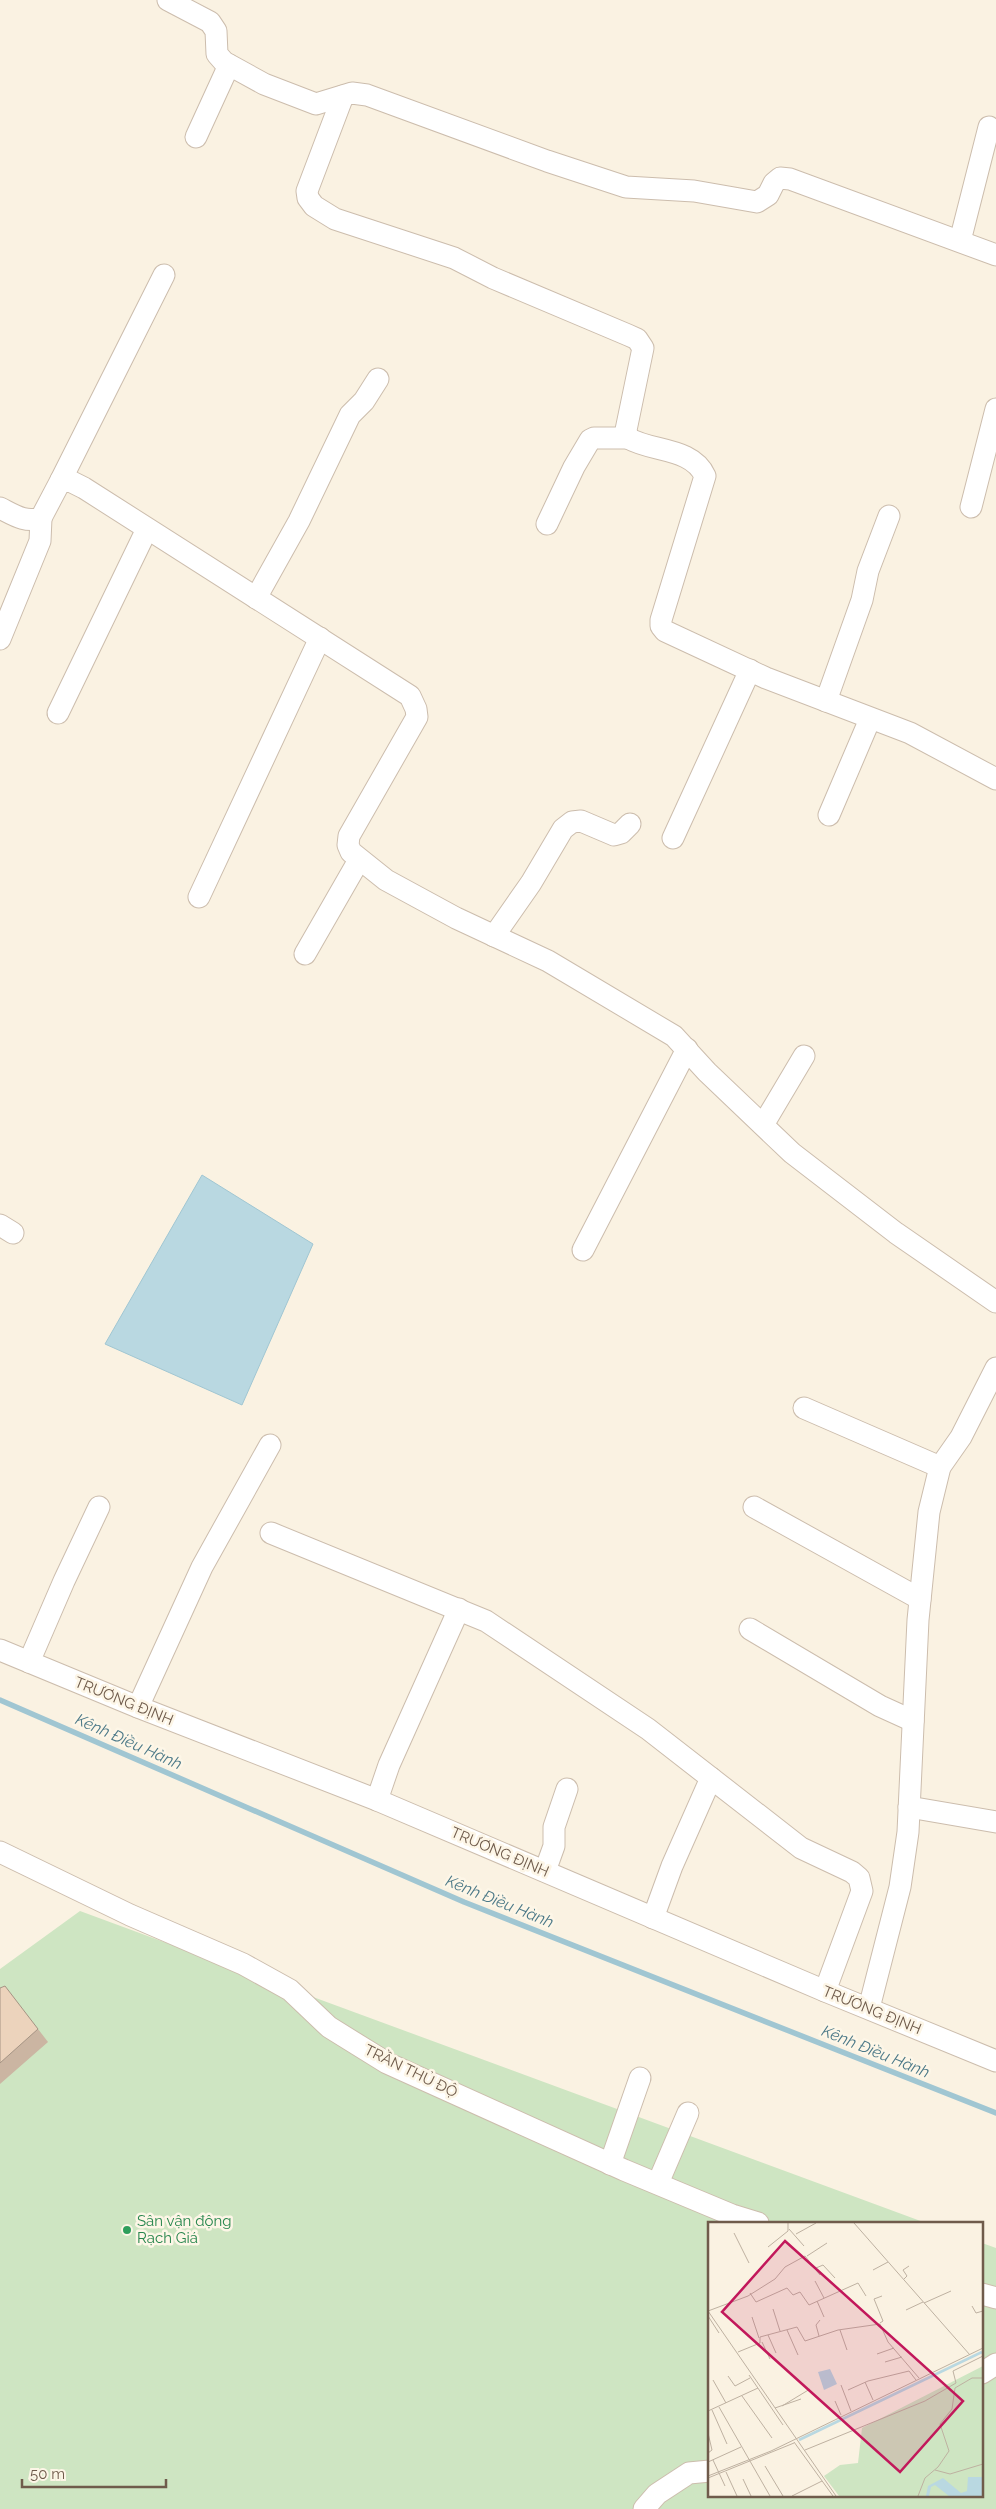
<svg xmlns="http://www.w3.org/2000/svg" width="996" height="2509" font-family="Raleway,sans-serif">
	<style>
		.green { fill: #cee5c2 }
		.water { fill: #b9d8e1; stroke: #a0c6d2 }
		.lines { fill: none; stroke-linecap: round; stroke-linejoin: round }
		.stream { stroke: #a0c6d2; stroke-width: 5.5 }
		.minor-casing { stroke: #ccbdad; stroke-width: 23 }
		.minor { stroke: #fff; stroke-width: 21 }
		.wall { fill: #cbb5a2 }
		.building { fill: #ecd3bc; stroke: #a59484 }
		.leisure-dot { fill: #2e9e5b; stroke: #fdf6e7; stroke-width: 2 }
		.labels { text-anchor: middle; stroke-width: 5; stroke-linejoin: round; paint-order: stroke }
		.street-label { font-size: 15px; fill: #6f5b4b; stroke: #fdf6e7 }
		.leisure-label { font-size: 15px; fill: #27864d; stroke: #fdf6e7; text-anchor: start }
		.water-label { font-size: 16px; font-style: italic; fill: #4b7887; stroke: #fdf6e7 }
		.inset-river { fill: none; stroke: #b9d8e1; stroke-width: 2.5 }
		.inset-road { fill: none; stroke: #beb1a1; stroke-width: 1 }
		.view { fill: #c2185b; fill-opacity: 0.15; stroke: #c2185b; stroke-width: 2.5 }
		.inset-edge { fill: none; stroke: #6f5b4b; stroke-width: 2.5 }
	</style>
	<rect width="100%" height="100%" fill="#faf2e2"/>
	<path class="green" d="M80,1911L926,2223H710V2495H982V2243L996,2248V2509H0V1969Z"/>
	<path class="water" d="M202,1175L313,1244L242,1405L105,1344Z"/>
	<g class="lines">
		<path class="stream" d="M0,1700L464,1902L996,2113"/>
		<g class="minor-casing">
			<g id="minor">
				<path d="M168,0L210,22L216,31L217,54L224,62L264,84L316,104L352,93L367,95L547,161L626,187L694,191L757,202L768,195L774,183L780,178L790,179L996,255"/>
				<path d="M343,96L307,191L308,198L314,206L335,219L454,258L493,278L628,335L637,339L643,348L626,430L628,438C651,452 692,447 705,476L661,620V626L665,631L766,678L910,733L996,779"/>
				<path d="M196,137L229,65"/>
				<path d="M960,241L989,127"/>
				<path d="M61,480L164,275"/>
				<path d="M971,507L996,409"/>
				<path d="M0,508C14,515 25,523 41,518L61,480H68L84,488L410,696L416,709L417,717L349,836L348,845L351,852L386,880L456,918L548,961L674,1036L707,1072L792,1153L896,1233L996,1302"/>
				<path d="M547,524L574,467L590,440L594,438H628"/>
				<path d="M256,598L299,521L350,415L364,401L378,379"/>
				<path d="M0,639L40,541L41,518"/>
				<path d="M826,701L862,600L868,571L889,516"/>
				<path d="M58,713L147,529"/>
				<path d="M829,815L870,719"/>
				<path d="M673,838L750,670"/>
				<path d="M199,897L320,638"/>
				<path d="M494,936L531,883L563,829L572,822L581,821L614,835L621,833L630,824"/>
				<path d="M305,954L359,860"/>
				<path d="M763,1125L804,1056"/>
				<path d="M0,1225L13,1233"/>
				<path d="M583,1250L687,1049"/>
				<path d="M804,1408L940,1467"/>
				<path d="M754,1507L920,1599"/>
				<path d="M271,1533L486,1621L648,1729L801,1848L852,1872L859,1878L862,1891L825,1991"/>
				<path d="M750,1629L880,1706L913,1721"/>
				<path d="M0,1650L138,1707L377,1800L825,1991L996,2061"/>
				<path d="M29,1662L64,1581L99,1507"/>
				<path d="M138,1707L202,1567L270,1445"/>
				<path d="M377,1800L389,1765L459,1609"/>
				<path d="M909,1807L996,1822"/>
				<path d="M0,1852L130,1915L243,1964L290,1990L329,2027L387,2063L624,2170L732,2215L758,2223"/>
				<path d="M545,1871L554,1846V1827L567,1789"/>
				<path d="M653,1918L672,1866L711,1778"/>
				<path d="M869,2008L900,1887L908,1832L918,1620L929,1512L940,1467L961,1437L996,1368"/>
				<path d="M610,2164L640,2078"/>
				<path d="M658,2183L688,2113"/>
				<path d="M982,2294L996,2298"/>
				<path d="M982,2373L996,2364"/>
				<path d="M644,2509L657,2494L689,2473L710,2471"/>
			</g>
		</g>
		<use href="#minor" class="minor"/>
	</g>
	<path class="wall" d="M0,1988L38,2029L48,2042L0,2084Z"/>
	<path class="building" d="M5,1986L38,2029L0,2063V1988Z"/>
	<circle class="leisure-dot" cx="127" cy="2230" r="5"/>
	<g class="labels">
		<g class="street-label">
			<text transform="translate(124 1701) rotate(22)" y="5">TRƯƠNG ĐỊNH</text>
			<text transform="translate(500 1852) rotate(23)" y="5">TRƯƠNG ĐỊNH</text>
			<text transform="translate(872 2010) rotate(22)" y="5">TRƯƠNG ĐỊNH</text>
			<text transform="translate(411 2071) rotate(26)" y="5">TRẦN THỦ ĐỘ</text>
		</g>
		<g class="leisure-label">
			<text x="137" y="2226">Sân vận động<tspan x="137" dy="17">Rạch Giá</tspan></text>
		</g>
		<g class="water-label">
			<text transform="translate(129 1741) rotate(24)" y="6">Kênh Điều Hành</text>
			<text transform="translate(500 1901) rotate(22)" y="6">Kênh Điều Hành</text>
			<text transform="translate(876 2051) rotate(22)" y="6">Kênh Điều Hành</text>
		</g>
	</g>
	<g transform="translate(708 2222)">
		<rect width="275" height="275" fill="#faf2e2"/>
		<path d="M275,144V274H131L116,254L132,243L150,241L154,206Z" fill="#cee5c2"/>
		<path d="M122,147L129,162L116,168L110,150ZM260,255H275V274H241L227,263L223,265L221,274H218L220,264L235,256L253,271L259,269Z" fill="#b9d8e1"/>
		<path class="inset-river" d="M91,218L274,130"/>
		<path class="inset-road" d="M146,1L262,133M81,7L96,24M26,11L41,41M88,12L108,1M60,25L80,9V1M99,34L119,21M108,46L115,43L127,56M165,48L180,40M196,57L199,54L195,48L201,44M107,59L116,76M42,71L48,80L79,66L85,73L92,70L101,83L150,61L158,74M109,79L116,95M216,81L243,69M264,84L268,91L275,89M65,87L72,109M198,88L215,80M0,89L40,74L67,57L77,45L97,34L112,53M0,89L128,274M0,94L11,111M44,95L51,116M172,101L175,99L166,77L174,74M79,108L90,133M132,108L139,128M60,113L68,131M111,114L108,103L112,98M54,120L62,137M30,130L52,121V115L89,105L97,119L130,108L172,102L180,120L211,156M169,132L186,126M177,140L194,135M41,153L75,203M20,154L27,164L42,156M5,158L18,181M157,160L165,178M133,163L143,189M140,168L160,159L201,149L208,158M34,174L64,216M127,179L133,193M74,184L102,167M11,185L62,274M67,186L93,177M4,188L19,222M0,189L50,166M0,211L4,228L0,231M86,220L125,274M97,228L217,179L248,161L245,149L275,134M5,238L17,264M0,240L33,225M57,244L75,274M227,248L242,252L275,242M18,250L29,274M0,254L63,229L275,126M0,256L86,221M35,257L43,274M84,274L114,259M210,274L217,256L230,245L241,229L232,202L244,187L247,166L264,156H275"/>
		<path class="view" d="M77,19L255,179L192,250L14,90Z"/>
		<rect width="275" height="275" class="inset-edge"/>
	</g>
	<path d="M22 2479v8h144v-8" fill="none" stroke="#6f5b4b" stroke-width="2.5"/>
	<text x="30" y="2479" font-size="15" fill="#6f5b4b" stroke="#fdf6e7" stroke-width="4" paint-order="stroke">50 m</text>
</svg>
